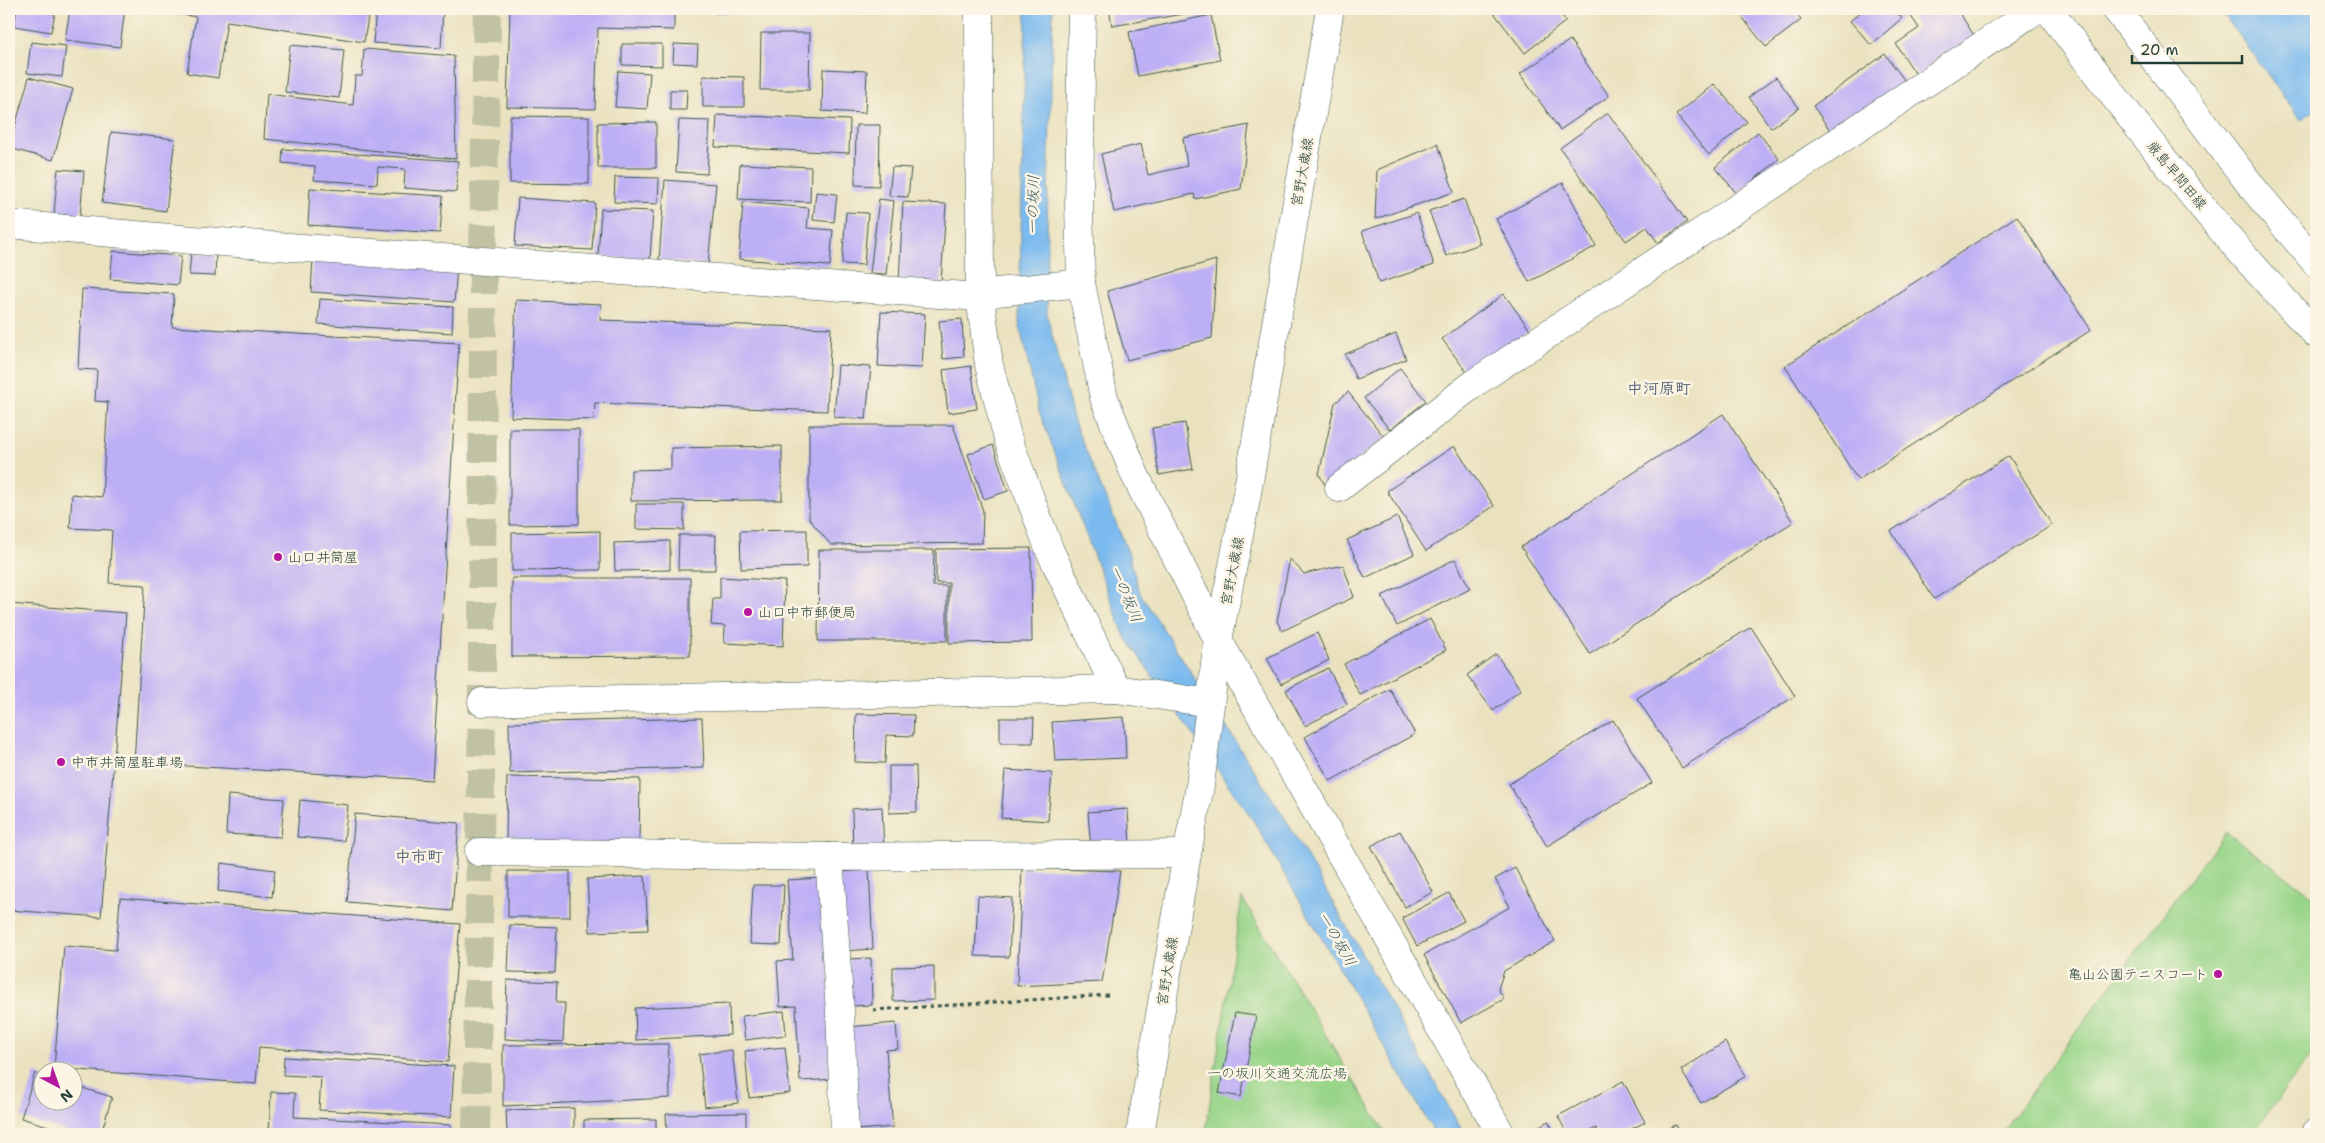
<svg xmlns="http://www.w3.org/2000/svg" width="2325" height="1143" font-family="'Shantell Sans','Klee One',sans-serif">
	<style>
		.green { fill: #99d589; stroke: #5c895e }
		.water { fill: #7abaef; stroke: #4c7c92 }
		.building { fill: #bdaff5 }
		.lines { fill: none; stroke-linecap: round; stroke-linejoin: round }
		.pedestrian-tunnel { stroke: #c1c1a3; stroke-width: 28; stroke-dasharray: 28 14; stroke-linecap: butt }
		.minor-casing { stroke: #3d5649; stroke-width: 29 }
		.secondary-casing { stroke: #3d5649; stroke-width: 29 }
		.path { stroke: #3d5649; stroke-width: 3; stroke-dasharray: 4 4; stroke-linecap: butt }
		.minor { stroke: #fff; stroke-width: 28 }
		.secondary { stroke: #fff; stroke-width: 28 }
		.poi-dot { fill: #b5179e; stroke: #fcf5e5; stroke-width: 2 }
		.labels { text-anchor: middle; stroke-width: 5; stroke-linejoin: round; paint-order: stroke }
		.street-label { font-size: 14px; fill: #1f3d34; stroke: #fcf5e5 }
		.poi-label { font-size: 14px; fill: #1f3d34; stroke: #fcf5e5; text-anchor: start }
		.park-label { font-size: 14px; fill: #375b45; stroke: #fcf5e5 }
		.water-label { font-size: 15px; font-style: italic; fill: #365c63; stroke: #fcf5e5 }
		.quarter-label { font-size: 16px; font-weight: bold; fill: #566578; stroke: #fcf5e5 }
	</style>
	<rect width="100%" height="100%" fill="#fcf5e5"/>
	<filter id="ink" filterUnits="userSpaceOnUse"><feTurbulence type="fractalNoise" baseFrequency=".02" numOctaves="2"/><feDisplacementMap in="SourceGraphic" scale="10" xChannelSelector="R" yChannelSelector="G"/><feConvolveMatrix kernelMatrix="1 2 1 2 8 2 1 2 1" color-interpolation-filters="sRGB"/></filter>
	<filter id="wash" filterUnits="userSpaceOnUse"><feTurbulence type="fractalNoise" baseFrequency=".0096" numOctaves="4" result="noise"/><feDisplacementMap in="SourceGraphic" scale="20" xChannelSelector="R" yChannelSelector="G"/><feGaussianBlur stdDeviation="1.12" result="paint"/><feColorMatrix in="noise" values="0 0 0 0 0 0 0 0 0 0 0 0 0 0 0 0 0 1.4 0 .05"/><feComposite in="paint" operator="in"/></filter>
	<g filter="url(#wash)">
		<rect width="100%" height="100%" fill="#eae2bf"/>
		<g class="green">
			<path d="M2226,832L2316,899V1048L2252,1134H2000Z"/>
			<path d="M1242,898L1386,1134H1205Z"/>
		</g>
		<g class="water">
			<path d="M1026,9H1053L1047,231V315L1074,422L1128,552L1140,593L1286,820L1464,1134H1435L1253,820L1124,635L1039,411L1019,323Z"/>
			<path d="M2220,9H2316V114L2313,111L2301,120Z"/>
		</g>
		<g id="blocks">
			<g class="building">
				<path d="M17,9H56L51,32L14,26Z"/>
				<path d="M70,9H125L120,47L65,40Z"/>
				<path d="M152,9H354L369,11L364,42L227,21L218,78L187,73L196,17Z"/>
				<path d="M376,9H443L441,48L373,43Z"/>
				<path d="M510,9L674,12V30L598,28L595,109L507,107Z"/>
				<path d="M715,9H770V12L715,13Z"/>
				<path d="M1109,9H1207V10L1112,26Z"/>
				<path d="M1491,9H1557L1566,21L1525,53Z"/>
				<path d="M1741,9H1792L1801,20L1766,47L1738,12Z"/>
				<path d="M1864,9H1894L1902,18L1871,45L1850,21Z"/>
				<path d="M1906,9H1957L1975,37L1917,76L1896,44L1919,28Z"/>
				<path d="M1211,15L1220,60L1138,76L1129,32Z"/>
				<path d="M9,29L12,30L9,42Z"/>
				<path d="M761,33H810L809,90H760Z"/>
				<path d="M1570,40L1609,96L1560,130L1520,74Z"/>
				<path d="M31,42L66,46L62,77L27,73Z"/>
				<path d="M622,44H662V66L622,65Z"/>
				<path d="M674,44L698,45L697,64L673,63Z"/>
				<path d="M290,45L344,50L339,98L285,92Z"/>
				<path d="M364,49L454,56L456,159L264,139L267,94L353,105L355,76H362Z"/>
				<path d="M1885,54L1905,81L1832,133L1813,106Z"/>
				<path d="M823,69L867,71L865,113L822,111Z"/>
				<path d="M618,71L650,73L647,109L615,107Z"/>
				<path d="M703,76L744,77V107H703Z"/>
				<path d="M29,77L73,89L53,160L9,148Z"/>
				<path d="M1776,77L1799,108L1771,128L1749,97Z"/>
				<path d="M1714,84L1747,122L1709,155L1676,115Z"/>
				<path d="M670,90H687L686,110H670Z"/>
				<path d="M1608,113L1687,222L1658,243L1647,227L1626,241L1560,148Z"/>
				<path d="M717,115L850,120L849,153L715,147Z"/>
				<path d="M510,116L589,117V184L510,183Z"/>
				<path d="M679,120L710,121L707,174L676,172Z"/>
				<path d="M656,122V168H598V123Z"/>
				<path d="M856,125H880L879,186L855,185Z"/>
				<path d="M1249,125L1241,189L1195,199L1194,194L1114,212L1101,154L1141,144L1148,175L1187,166L1183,138Z"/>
				<path d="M111,132L175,139L166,211L102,203Z"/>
				<path d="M1758,132L1779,159L1737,194L1715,167Z"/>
				<path d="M1438,144L1454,192L1375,219L1377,170Z"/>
				<path d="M283,149L458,161L456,192L404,188L405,169L378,167L377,184L314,180L315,166L282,163Z"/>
				<path d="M740,164L811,167L810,202L738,199Z"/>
				<path d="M892,167L911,168L908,197L889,196Z"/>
				<path d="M58,169L84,171L80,216L54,214Z"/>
				<path d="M615,177L659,178L658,204L614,202Z"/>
				<path d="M665,180L716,184L708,265L659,260Z"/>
				<path d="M1563,183L1596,246L1529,282L1496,219Z"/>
				<path d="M310,188L443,196L440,233L308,225Z"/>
				<path d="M816,192L837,194L834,222L813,220Z"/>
				<path d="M518,198L595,203L592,250L515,246Z"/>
				<path d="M879,199L894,201L886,274L870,273Z"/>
				<path d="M1464,199L1480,244L1446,256L1429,211Z"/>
				<path d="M743,202L809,208L807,228L833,230L830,266L739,259Z"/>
				<path d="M903,202L946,204L941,283L899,281Z"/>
				<path d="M601,209L653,211L650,260L598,257Z"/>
				<path d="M846,212L868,213L864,265L842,264Z"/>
				<path d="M1417,213L1434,265L1379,283L1362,231Z"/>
				<path d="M2017,216L2091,330L1858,480L1785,366Z"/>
				<path d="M113,251L181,256L178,285L110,279Z"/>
				<path d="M191,253L216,255L215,276L189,275Z"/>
				<path d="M313,259L457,269L454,302L311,292Z"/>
				<path d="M1216,260L1212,338L1127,360L1107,291Z"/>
				<path d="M82,289L174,294L172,327L459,343L432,780L134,763L145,585L109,583L112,530L70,528L72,494L102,497L108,402L95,401L97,370L78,369Z"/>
				<path d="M1504,294L1530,330L1469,375L1442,339Z"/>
				<path d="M320,299L453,307L452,333L318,324Z"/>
				<path d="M516,300L601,304L600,320L831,328L827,411L595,403L594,420L511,417Z"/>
				<path d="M881,312L925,314L922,368L878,366Z"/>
				<path d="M962,319L964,357L943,359L939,321Z"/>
				<path d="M1396,334L1406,359L1356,379L1345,354Z"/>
				<path d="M838,365L871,367L866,419L834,417Z"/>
				<path d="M971,366L977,409L948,413L943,370Z"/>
				<path d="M1400,368L1426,401L1390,430L1364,398Z"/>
				<path d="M1348,392L1385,438L1325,485L1319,474L1335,403Z"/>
				<path d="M1723,414L1793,522L1590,654L1521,547Z"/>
				<path d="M1185,423L1193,469L1159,475L1152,428Z"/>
				<path d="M809,425H953L983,511L982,543L831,545L809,519Z"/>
				<path d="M510,429H579V524L510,525Z"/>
				<path d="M993,445L1008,491L984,499L968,454Z"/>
				<path d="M782,446V500L631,501V470L671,469V448Z"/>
				<path d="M1454,446L1494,506L1426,551L1387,491Z"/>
				<path d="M2009,456L2052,525L1934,599L1891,531Z"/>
				<path d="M636,504H684V530L636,529Z"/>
				<path d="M1397,517L1414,554L1365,578L1347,540Z"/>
				<path d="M807,530V567L741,569L740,531Z"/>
				<path d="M600,531V570L512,571V533Z"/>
				<path d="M679,535H716L715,570H678Z"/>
				<path d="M670,541V570L615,571L614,543Z"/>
				<path d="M1031,548L1032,642L949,643V583H936V549Z"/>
				<path d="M819,550H934L933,586H947V641H818Z"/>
				<path d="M1290,559L1304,574L1343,565L1354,597L1282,631L1277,621Z"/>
				<path d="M1455,559L1470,589L1397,626L1382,596Z"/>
				<path d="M720,577L785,581L783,646L724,643L725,626L711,625L713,599H720Z"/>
				<path d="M512,578H690V656L512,657Z"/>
				<path d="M9,604L126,613L101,917L9,910Z"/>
				<path d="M1430,619L1446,650L1360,695L1344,664Z"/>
				<path d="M1751,627L1795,696L1682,768L1637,698Z"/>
				<path d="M1317,633L1329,660L1281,684L1267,658Z"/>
				<path d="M1496,654L1521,690L1493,711L1467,675Z"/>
				<path d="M1328,668L1347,704L1305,726L1286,690Z"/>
				<path d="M1390,689L1415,734L1330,781L1305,737Z"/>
				<path d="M856,714L914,715L913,736L886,735L885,763L855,762Z"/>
				<path d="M1124,717L1126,758L1055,761L1052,722Z"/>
				<path d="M702,718L704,768L510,773L509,723Z"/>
				<path d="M1000,718H1034L1033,743H1000Z"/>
				<path d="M1613,720L1652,783L1547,846L1509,784Z"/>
				<path d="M889,766H916L917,812L889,813Z"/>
				<path d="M1005,770L1052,773L1048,821L1001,818Z"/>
				<path d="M507,777L640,779L639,845L506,843Z"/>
				<path d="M228,795L284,799L281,837L226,834Z"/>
				<path d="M300,800L348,805L344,841L297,837Z"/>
				<path d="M882,807L884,851L853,853L852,809Z"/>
				<path d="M1128,809L1130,846L1091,849L1088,812Z"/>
				<path d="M355,814L459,823L452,911L347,902Z"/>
				<path d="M1400,831L1433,892L1405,907L1371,846Z"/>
				<path d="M221,863L275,870L272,897L218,891Z"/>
				<path d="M1022,868L1120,871L1102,982L1017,986Z"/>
				<path d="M1515,868L1555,941L1504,971L1498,989L1504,999L1461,1023L1424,955L1510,907L1495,879Z"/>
				<path d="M869,870L873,949L843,951L839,872Z"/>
				<rect x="508" y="871" width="62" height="46"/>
				<path d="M645,876L648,930L590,932L587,879Z"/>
				<path d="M823,878L836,1079L800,1081L796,1006L780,1007L777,961L793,960L787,880Z"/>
				<path d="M753,885H784L781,945L750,944Z"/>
				<path d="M1449,893L1464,921L1417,946L1402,918Z"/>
				<path d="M978,896L1012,898L1009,957L975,956Z"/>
				<path d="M120,898L460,924L448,1062L259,1047L256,1084L54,1068L64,946L116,950Z"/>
				<path d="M510,925L557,927L555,973L508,972Z"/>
				<path d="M871,958L872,1005L851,1006L849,959Z"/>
				<path d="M934,966V1000L893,1001V967Z"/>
				<path d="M507,980L557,982L556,1003H565L563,1042L505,1039Z"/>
				<path d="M729,1004L730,1035L636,1040L635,1008Z"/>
				<path d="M784,1011L786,1035L745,1040L742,1016Z"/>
				<path d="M1235,1013L1256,1016L1241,1097L1219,1093Z"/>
				<path d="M896,1023L898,1049L886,1050L893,1127L856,1130L847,1027Z"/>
				<path d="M1725,1042L1746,1076L1701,1103L1681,1070Z"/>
				<path d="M668,1044L670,1098L503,1106V1045Z"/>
				<path d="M785,1047L790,1093L749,1098L745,1051Z"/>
				<path d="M732,1050L738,1103L705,1107L699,1054Z"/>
				<path d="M284,1057L454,1066L451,1117L319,1110L321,1077L283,1075Z"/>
				<path d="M35,1073L42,1076V1100H72V1085L112,1097L101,1134H75L21,1118Z"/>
				<path d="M1623,1081L1645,1122L1622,1134H1599L1596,1128L1585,1134H1567L1558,1116Z"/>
				<path d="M271,1092L295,1093L294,1117L451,1125V1134H269Z"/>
				<path d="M574,1108V1134H507L506,1110Z"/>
				<path d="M746,1113V1134H667L666,1114Z"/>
				<path d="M656,1119V1134H584V1120Z"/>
				<path d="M1548,1121L1556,1134H1526Z"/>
				<path d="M1676,1125L1681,1134H1658Z"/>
			</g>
		</g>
	</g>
	<g filter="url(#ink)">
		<use href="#blocks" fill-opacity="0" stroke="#3d5649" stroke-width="1"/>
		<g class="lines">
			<path class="pedestrian-tunnel" d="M476,1134L482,702L483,261L487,9"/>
			<g class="minor-casing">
				<g id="minor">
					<path d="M979,9L980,297L989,365L1008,439L1050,551L1116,689"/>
					<path d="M1082,9L1079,206L1081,283L1104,398L1135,475L1218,640L1501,1134"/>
					<path d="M9,224L193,240L980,297L997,292L1081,283"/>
					<path d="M1339,488L1476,382L2037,9"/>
					<path d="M482,702L1116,689L1210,703"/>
					<path d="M479,852L829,857L1187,854"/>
					<path d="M829,857L840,1012L845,1134"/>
					<path d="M2315,1134L2316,1133"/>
				</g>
			</g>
			<g class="secondary-casing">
				<g id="secondary">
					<path d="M2048,9C2132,121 2218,233 2316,334"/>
					<path d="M2116,9L2256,192L2316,263"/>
					<path d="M1140,1134L1187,854L1200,786L1218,640L1245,505L1330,9"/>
				</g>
			</g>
			<path class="path" d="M873,1010L1108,995"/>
			<use href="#minor" class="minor"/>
			<use href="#secondary" class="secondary"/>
		</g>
	</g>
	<g class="poi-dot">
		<circle cx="278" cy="557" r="5"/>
		<circle cx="748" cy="612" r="5"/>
		<circle cx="61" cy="762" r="5"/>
		<circle cx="2218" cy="974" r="5"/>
	</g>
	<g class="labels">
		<g class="street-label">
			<text transform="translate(1302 172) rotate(-80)" y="5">宮野大歳線</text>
			<text transform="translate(2177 175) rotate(50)" y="5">厳島早間田線</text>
			<text transform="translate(1232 571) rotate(-79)" y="5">宮野大歳線</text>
			<text transform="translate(1167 971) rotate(-81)" y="5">宮野大歳線</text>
		</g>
		<g class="poi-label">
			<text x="288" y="562">山口井筒屋</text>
			<text x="758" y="617">山口中市郵便局</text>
			<text x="71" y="767">中市井筒屋駐車場</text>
			<text x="2208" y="979" text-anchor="end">亀山公園テニスコート</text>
		</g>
		<g class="park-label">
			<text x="1277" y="1078">一の坂川交通交流広場</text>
		</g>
		<g class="water-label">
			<text transform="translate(1033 205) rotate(-89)" y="5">一の坂川</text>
			<text transform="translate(1126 594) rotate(67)" y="5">一の坂川</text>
			<text transform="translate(1337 939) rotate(60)" y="5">一の坂川</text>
		</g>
		<g class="quarter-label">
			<text x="1659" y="394">中河原町</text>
			<text x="419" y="862">中市町</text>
		</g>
	</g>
	<rect width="2325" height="1143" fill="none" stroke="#fcf5e5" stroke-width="30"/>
	<g transform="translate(58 1086) rotate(139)"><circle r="24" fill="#fcf5e5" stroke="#a4ab9e"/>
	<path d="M0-4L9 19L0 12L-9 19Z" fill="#b5179e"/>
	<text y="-8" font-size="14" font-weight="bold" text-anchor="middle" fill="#1f3d34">N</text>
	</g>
	<path d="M2132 55v8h110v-8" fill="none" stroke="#1f3d34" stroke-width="2.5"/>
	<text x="2140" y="55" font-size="15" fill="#1f3d34" stroke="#fcf5e5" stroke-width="4" paint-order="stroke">20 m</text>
</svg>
